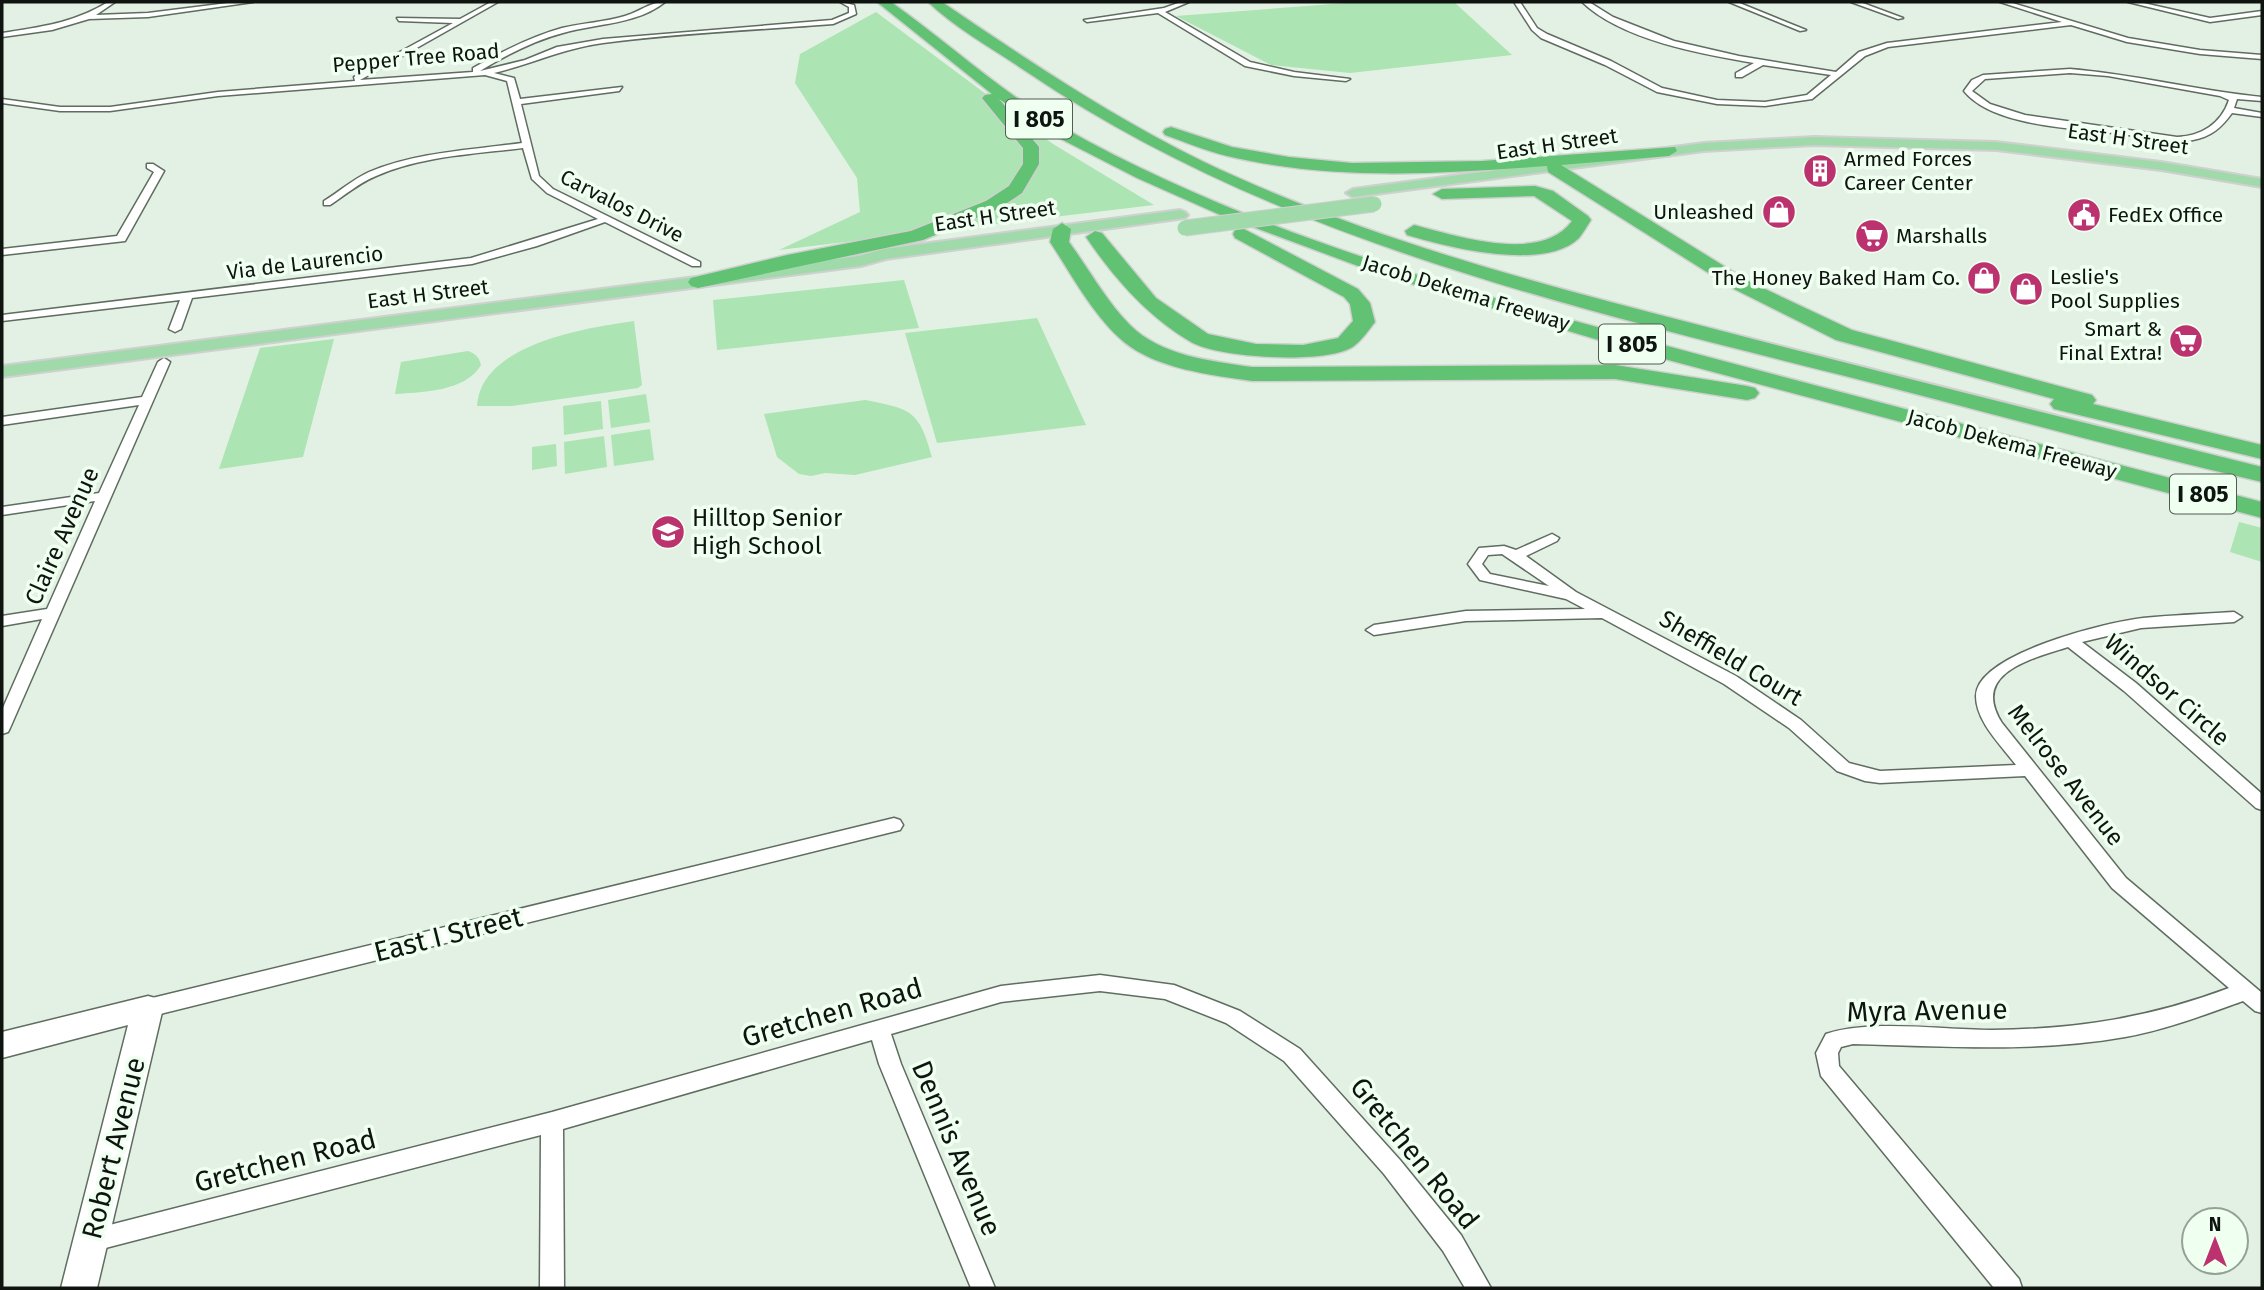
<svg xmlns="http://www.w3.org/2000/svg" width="2264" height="1290" font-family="'Fira Sans',sans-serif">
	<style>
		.green { fill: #ace4b3 }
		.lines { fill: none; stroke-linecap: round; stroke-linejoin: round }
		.street-casing { stroke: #5f6d60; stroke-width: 3 }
		.secondary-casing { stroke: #5f6d60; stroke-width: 3 }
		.primary-casing { stroke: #cfd0cf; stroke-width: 4 }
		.highway-casing { stroke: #cfd0cf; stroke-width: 3 }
		.street { fill: #fff; fill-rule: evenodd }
		.secondary { fill: #fff; fill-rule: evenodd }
		.primary { fill: #a0daaa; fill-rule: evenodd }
		.highway { fill: #60c272; fill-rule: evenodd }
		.primary-bridge-casing { stroke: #cfd0cf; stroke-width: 17; stroke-linecap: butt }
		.primary-bridge { stroke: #a0daaa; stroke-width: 15 }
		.labels { text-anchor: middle; stroke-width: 7; stroke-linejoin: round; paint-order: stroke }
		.far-street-label { font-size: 21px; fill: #0f1410; stroke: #effff0 }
		.far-poi-label { font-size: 21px; fill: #0f1410; stroke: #effff0; text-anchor: start }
		.shield { fill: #effff0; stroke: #525a53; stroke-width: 2 }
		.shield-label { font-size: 23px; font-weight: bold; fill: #0f1410 }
		.poi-label { font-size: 24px; fill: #0f1410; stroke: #effff0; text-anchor: start }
		.street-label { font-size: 24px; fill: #0f1410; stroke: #effff0 }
		.near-street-label { font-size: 28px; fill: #0f1410; stroke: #effff0 }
	</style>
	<rect width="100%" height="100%" fill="#e2f1e3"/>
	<g class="green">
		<path d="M1359,2H1454L1512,55L1350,73L1271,65L1176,16Z"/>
		<path d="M876,12L1053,144L1154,205L779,250L860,212L857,178L795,83L800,54Z"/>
		<path d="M904,280L919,328L717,350L713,300Z"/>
		<path d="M1037,318L1086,425L937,443L905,333Z"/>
		<path d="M634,321L642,385L638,388L512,406H477C481,344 585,328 634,321Z"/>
		<path d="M334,339L303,457L219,469L260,348Z"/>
		<path d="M468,351C476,354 479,357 481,365C465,392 422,392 395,394L401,362Z"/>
		<path d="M646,394L650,422L611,428L608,400Z"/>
		<path d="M865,400C910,409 919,409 932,457L855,475L825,473L811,476L799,474L777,457L764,414Z"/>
		<path d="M601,401L603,429L564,435L563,406Z"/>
		<path d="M650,429L654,460L614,466L611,435Z"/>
		<path d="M604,436L607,467L565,474L564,442Z"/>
		<path d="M556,444L557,466L532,470V447Z"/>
		<path d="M2239,522L2262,528V562L2230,552Z"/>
	</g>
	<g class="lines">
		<g class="street-casing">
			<g id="street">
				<path d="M108,2H115L96,15L148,13L236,2H253L148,17L89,19L52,30L2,37V33C40,27 74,23 108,2Z"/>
				<path d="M491,2H498L360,80L473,72V68C501,52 530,37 562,28C583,23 605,22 625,16C639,12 652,1 665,2C636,25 597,23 563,33C533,41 506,55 480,71L525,60L557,47L603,39L832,20L849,13V7L840,2L854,5L856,14L833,24C757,30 679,33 603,43C565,48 531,64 494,73L514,78L520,99L622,87L619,91L521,104L539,176L553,189L700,262V266H692L605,222L537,246L472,264L192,298L181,329L175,332L169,329L180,300L2,321V315L471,258L598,219L547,193L532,179L523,148C474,154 422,156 376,176C359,183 345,195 330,205H324V201C339,192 353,179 369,172C417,152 471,150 522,143L507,81L485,75L218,96L110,111H60L2,103V99L60,107H110L218,92L355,81L354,77L453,23L399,21L397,18L460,19Z"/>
				<path d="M1181,2H1189L1165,12L1250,62L1294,72L1350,79L1346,81L1294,76L1245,66L1158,13L1087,22L1084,20L1164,8Z"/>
				<path d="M1514,2H1520L1537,28L1547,34L1611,61L1662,88L1717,100L1765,102L1807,95L1831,75L1763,65L1742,77H1736V73L1754,63C1701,54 1622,40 1582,2H1589L1613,17L1674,41L1739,56L1836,72L1859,52L1887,43L2062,22L2000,2H2009L2128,38L2200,50L2262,55V59L2200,54L2127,42L2071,25L1888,47L1865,56L1812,99L1765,106L1717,104L1657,92L1605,65L1541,38L1532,30Z"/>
				<path d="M1729,2H1737L1806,30L1800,31Z"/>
				<path d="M1851,2H1860L1903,18L1898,19Z"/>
				<path d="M2128,2H2139L2210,18L2262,11V15L2210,22Z"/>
				<path d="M2070,69C2135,74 2198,91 2262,97V101L2237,99L2234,108L2262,113V117L2232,113C2222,127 2211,137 2193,140C2172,145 2150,138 2129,135C2083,128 1995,129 1964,91L1972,80L1983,75ZM2070,73L2108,76L2220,96L2229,100C2221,124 2201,136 2177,137L2025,115L1990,104L1972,91L1985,79Z"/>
				<path d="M147,164H153L164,171L125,241L2,255V249L117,236L154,172L147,168Z"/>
				<path d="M164,358L170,362L10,728L8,732L2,734V710L42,619L2,626V616L47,609L95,501L2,515V507L99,493L139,405L2,425V417L142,397L158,362Z"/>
				<path d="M1552,534L1559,538L1557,541L1526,556L1576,592L1736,676L1801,720L1849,763L1880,771L2016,765C2002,746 1976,722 1976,696C1976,654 2107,622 2143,618C2173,615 2204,614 2234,612L2242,617L2234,622L2141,628L2082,642L2136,683L2262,794V810L2256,808L2124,691L2068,647C2031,659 1970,673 2002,723L2126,878L2262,993V1013L2255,1011L2243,1001C2204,1015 2165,1030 2125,1037C2035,1053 1944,1046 1853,1044L1841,1047L1838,1053L1839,1066L2019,1279L2022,1288H1994L1821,1076L1816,1053L1826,1034C1870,1019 1943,1030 1992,1030C2077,1029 2149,1018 2229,988L2112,888L2025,776L1880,783L1865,781L1837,771L1789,728L1724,684L1602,618L1466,621L1374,635L1366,630L1374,625L1466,611L1585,609L1566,599L1480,580L1468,564L1479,548L1504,546L1516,550ZM1502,554L1549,586L1490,574L1482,564L1488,555Z"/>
				<path d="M894,818L900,820L903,825L900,830L148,1017L141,1014L138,1008L141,1002L148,999Z"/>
				<path d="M1100,975L1174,985L1240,1011L1300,1049L1400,1160L1461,1235L1491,1288H1465L1443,1251L1384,1174L1284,1061L1226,1023L1165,999L1100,991L1001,1002L891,1034L901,1064L995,1288H971L879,1064L872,1040L563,1129L564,1288H540L541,1135L90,1252L81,1249L78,1241L81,1233L90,1230L552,1112L1001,986Z"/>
			</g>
		</g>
		<g class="secondary-casing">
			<path id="secondary" d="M148,996L159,999L163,1008L97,1288H61L128,1025L2,1058V1032Z"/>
		</g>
		<g class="primary-casing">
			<g id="primary">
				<path d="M1814,137L1996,142L2161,162L2262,179V187L2161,170L1996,150L1814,145L1704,151L1353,197L1346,193L1353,189L1704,143Z"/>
				<path d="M1180,210L1185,212L1188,215L1185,218L886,259L861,266L2,377V366L859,256L884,249Z"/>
			</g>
		</g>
		<g class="highway-casing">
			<g id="highway">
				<path d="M877,2H891C949,43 1002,93 1064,128C1257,237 1484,297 1697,354C1885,404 2074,453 2262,502V518L1642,353L1385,276L1218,214L1137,178L1057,137L999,99L1039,147V164L1022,193L998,209L923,240L698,288L691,286L688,282L691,278L787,255L911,231L986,201L1009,186L1023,164V148L982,98L985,95L992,94Z"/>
				<path d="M928,2H942C1026,59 1110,116 1202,161C1358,236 1531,282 1699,325C1886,374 2074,420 2262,467V482C2122,450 1984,411 1845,376C1563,305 1271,237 1027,72C995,50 956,29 928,2Z"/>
				<path d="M1171,127L1232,147L1289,157L1352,163L1482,161L1675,147L1677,151L1669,156L1561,165L1748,281L1852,330L2092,395L2096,400L2093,404L2262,445V459L2054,409L2050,404L2054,399L1836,340L1734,289L1548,172L1547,166C1440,174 1332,181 1227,156C1206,151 1185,142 1165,135L1163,132L1165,129Z"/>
				<path d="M1535,186L1553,191L1588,216L1591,220C1587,226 1583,233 1579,238C1545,272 1447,247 1407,235L1405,231L1414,225C1457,236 1541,264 1572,221L1534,196L1442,199L1433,194L1442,189Z"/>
				<path d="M1062,223L1071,229L1069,242C1089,269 1106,301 1130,325C1161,356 1211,361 1252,367L1615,365L1747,386L1755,388L1759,393L1755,398L1747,400L1615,379L1252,381C1211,375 1157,369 1124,342C1093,316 1072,275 1050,242L1053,229Z"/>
				<path d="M1242,228L1358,289L1370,303L1375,322C1369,330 1361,341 1354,346C1328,365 1218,358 1191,342C1148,317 1114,278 1086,237L1095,231L1102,233L1156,298L1208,334L1256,344L1303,345L1338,338L1353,321L1350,304L1344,297L1235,238L1233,234L1235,230Z"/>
			</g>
		</g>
		<use href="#street" class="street"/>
		<use href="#secondary" class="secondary"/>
		<use href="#primary" class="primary"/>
		<use href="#highway" class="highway"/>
		<g class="primary-bridge-casing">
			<path id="primary-bridge" d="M1185,228L1374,204"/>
		</g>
		<use href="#primary-bridge" class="primary-bridge"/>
	</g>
	<defs>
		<g id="building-disc" transform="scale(1.75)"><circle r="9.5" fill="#bb326f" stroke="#effff0"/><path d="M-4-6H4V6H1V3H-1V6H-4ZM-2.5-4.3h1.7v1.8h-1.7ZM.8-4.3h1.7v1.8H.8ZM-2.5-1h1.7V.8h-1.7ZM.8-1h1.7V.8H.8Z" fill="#fff"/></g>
		<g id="shop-disc" transform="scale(1.75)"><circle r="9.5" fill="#bb326f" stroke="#effff0"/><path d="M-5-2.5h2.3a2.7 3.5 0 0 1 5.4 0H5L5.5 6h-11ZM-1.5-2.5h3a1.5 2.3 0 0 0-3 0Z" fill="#fff"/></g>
		<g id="civic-disc" transform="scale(1.75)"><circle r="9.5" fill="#bb326f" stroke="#effff0"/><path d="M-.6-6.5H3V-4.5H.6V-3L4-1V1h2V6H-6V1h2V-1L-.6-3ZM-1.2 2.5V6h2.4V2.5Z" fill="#fff"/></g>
		<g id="supermarket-disc" transform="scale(1.75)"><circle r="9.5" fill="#bb326f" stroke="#effff0"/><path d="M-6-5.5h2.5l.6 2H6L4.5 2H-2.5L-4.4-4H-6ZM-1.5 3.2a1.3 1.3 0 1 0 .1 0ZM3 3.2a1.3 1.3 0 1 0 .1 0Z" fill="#fff"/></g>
		<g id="school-disc" transform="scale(1.75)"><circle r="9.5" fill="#bb326f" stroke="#effff0"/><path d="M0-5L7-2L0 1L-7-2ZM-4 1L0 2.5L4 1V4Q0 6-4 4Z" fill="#fff"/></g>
	</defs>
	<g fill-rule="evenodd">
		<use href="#building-disc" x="1820" y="171"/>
		<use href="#shop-disc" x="1779" y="212"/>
		<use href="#civic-disc" x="2084" y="215"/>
		<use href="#supermarket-disc" x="1872" y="236"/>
		<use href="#shop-disc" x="1984" y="278"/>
		<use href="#shop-disc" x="2026" y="289"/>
		<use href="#supermarket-disc" x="2186" y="341"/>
		<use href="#school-disc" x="668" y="532"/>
	</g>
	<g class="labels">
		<g class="far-street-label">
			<text transform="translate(416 58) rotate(-5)" y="7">Pepper Tree Road</text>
			<text transform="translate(2128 139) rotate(8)" y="7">East H Street</text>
			<text transform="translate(1557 144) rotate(-8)" y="7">East H Street</text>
			<text transform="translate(622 206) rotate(27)" y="7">Carvalos Drive</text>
			<text transform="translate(995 216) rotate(-8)" y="7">East H Street</text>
			<text transform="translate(305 263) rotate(-7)" y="7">Via de Laurencio</text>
			<text transform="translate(1466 293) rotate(17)" y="7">Jacob Dekema Freeway</text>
			<text transform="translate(428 294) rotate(-7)" y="7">East H Street</text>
			<text transform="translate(2012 444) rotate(15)" y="7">Jacob Dekema Freeway</text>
		</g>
		<g class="far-poi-label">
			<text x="1844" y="166">Armed Forces<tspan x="1844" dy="24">Career Center</tspan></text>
			<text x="1754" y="219" text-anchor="end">Unleashed</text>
			<text x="2108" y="222">FedEx Office</text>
			<text x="1896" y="243">Marshalls</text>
			<text x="2050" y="284">Leslie's<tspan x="2050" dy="24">Pool Supplies</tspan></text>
			<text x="1960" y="285" text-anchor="end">The Honey Baked Ham Co.</text>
			<text x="2162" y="336" text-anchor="end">Smart &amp;<tspan x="2162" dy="24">Final Extra!</tspan></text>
		</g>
		<g class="shield">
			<rect x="1006" y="99.5" width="66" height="39" rx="5"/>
			<rect x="1599" y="324.5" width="66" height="39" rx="5"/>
			<rect x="2170" y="474.5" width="66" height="39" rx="5"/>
		</g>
		<g class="shield-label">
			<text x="1039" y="127">I 805</text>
			<text x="1632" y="352">I 805</text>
			<text x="2203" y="502">I 805</text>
		</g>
		<g class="poi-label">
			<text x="692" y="526">Hilltop Senior<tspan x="692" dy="28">High School</tspan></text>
		</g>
		<g class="street-label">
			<text transform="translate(62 536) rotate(-66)" y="8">Claire Avenue</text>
			<text transform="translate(1731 658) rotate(31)" y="8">Sheffield Court</text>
			<text transform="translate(2167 690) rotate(41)" y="8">Windsor Circle</text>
			<text transform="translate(2066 775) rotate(52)" y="8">Melrose Avenue</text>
		</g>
		<g class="near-street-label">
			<text transform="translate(448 934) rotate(-14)" y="10">East I Street</text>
			<text transform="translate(1927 1010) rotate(-1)" y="10">Myra Avenue</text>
			<text transform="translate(832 1012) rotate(-16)" y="10">Gretchen Road</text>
			<text transform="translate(113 1148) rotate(-76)" y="10">Robert Avenue</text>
			<text transform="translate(957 1148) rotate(67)" y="10">Dennis Avenue</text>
			<text transform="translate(1415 1153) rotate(51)" y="10">Gretchen Road</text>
			<text transform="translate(285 1160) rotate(-14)" y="10">Gretchen Road</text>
		</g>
	</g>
	<rect width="2264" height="1290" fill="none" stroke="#0f1410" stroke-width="7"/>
	<g transform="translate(2215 1241)"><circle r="33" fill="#effff0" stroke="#95a196" stroke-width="2"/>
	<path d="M0-5L12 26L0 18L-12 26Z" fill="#bb326f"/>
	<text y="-10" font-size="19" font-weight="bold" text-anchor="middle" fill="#0f1410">N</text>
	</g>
</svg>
